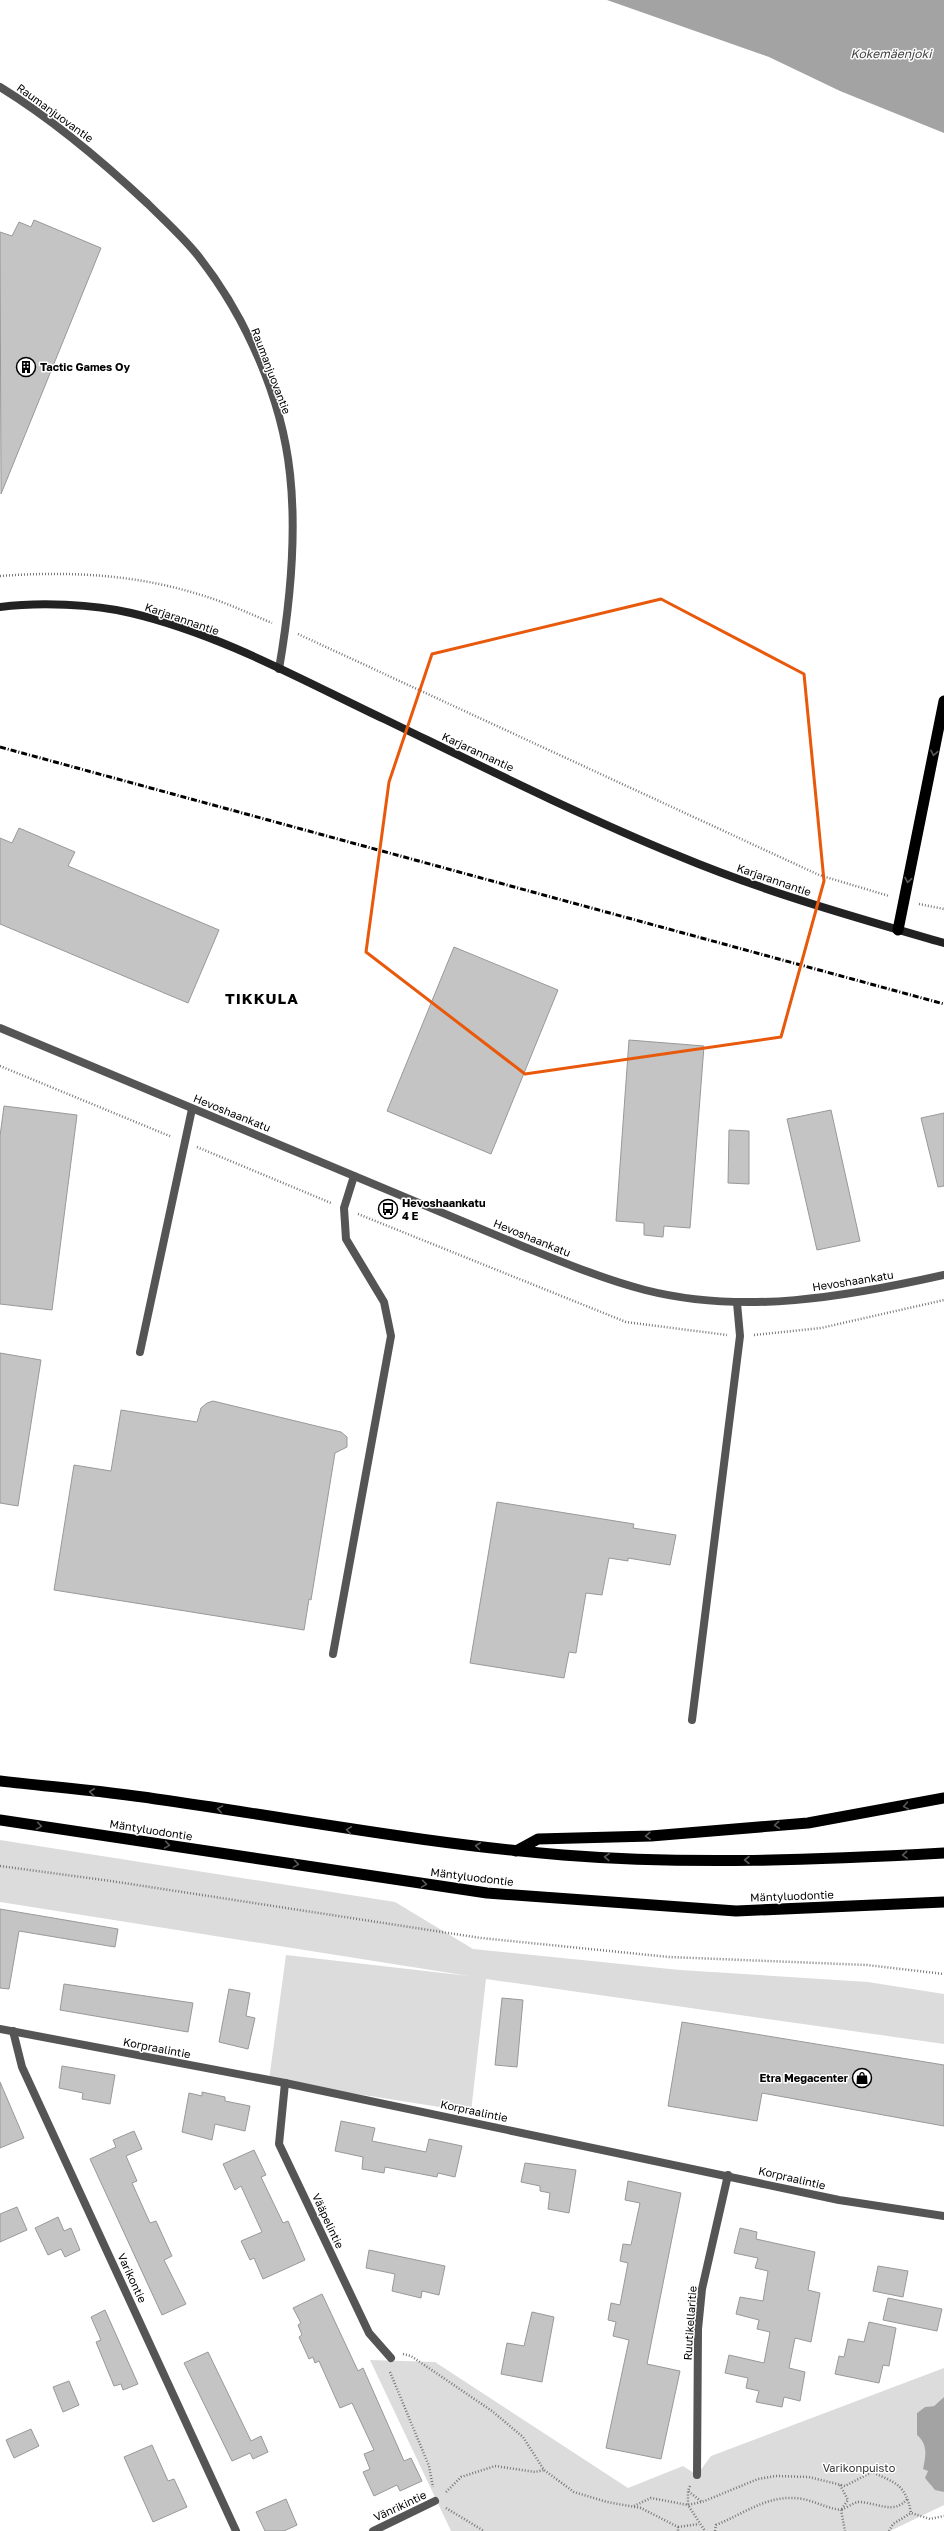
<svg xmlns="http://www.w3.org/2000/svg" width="944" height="2531" font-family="'Golos Text',sans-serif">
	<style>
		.green { fill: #dcdcdc }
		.water { fill: #a3a3a3 }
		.building { fill: #c4c4c4; stroke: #999 }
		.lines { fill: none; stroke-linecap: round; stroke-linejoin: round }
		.path { stroke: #777; stroke-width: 2.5; stroke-dasharray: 1 2; stroke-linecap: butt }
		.service { stroke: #555; stroke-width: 8 }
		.minor { stroke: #555; stroke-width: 8 }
		.tertiary { stroke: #555; stroke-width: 8 }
		.secondary { stroke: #222; stroke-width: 8 }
		.trunk { stroke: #000; stroke-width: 11 }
		.rail { stroke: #000; stroke-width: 3; stroke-dasharray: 6 2 1 2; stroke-linecap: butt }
		.oneway { stroke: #595959 }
		.marked { fill: none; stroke: #e8590c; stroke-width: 3; stroke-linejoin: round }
		.labels { text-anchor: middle; stroke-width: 3; stroke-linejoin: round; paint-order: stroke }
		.street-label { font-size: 11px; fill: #000; stroke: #fff }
		.poi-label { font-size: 11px; font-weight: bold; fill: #000; stroke: #fff; text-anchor: start }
		.park-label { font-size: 11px; fill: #333; stroke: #fff }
		.water-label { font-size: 12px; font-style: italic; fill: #444; stroke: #fff }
		.district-label { font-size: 15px; font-weight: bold; letter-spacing: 1px; fill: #000; stroke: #fff }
	</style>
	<rect width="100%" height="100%" fill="#fff"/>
	<g class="green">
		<path d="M0,1840L395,1902L473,1949L680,1970L868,1982L944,1994V2044L486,1979L471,2112L269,2080L286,1955L469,1976L0,1902Z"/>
		<path d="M370,2360L435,2362L628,2488L683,2466L697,2475L711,2456L944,2368V2397L934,2406L925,2407L917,2413V2435C928,2445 927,2455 923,2468L928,2471L931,2486L944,2492V2505L890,2531H451Z"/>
	</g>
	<g class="water">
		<path d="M607,0H944V133L840,91L769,57Z"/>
		<path d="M944,2397V2492L935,2490L925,2478L928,2471L923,2469C926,2455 928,2445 917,2435V2413L925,2407L934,2406Z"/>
	</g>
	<g class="building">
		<path d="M34,220L101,248L1,494L0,232L12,236L19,222L31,227Z"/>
		<path d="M19,828L75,852L68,866L219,930L188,1003L0,924V838L12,843Z"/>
		<path d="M454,947L558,990L491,1154L387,1111Z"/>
		<path d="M629,1040L704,1046L690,1228L664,1226L663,1237L644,1235V1223L616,1221Z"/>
		<path d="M4,1106L77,1115L52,1310L0,1304V1136Z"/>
		<path d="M831,1110L860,1241L817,1250L787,1119Z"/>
		<path d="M944,1113V1186L938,1187L921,1118Z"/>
		<path d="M729,1130L749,1131V1184L728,1183Z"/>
		<path d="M0,1353L41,1360L18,1506L0,1503Z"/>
		<path d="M213,1401L341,1432L347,1437V1447L335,1453L311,1600L309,1599L304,1630L54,1590L74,1465L111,1471L121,1410L197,1422L201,1408L207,1403Z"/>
		<path d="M497,1502L634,1524L633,1528L676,1535L670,1565L628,1558V1561L609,1558L602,1595L586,1593L576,1653L569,1652L564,1678L470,1663Z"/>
		<path d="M0,1909L118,1929L115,1947L19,1931L9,1989L0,1988Z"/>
		<path d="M64,1984L193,2003L188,2032L60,2010Z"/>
		<path d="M229,1989L250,1993L246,2016L255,2018L248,2049L219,2042Z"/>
		<path d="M502,1998L523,2000L517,2067L495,2065Z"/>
		<path d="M682,2022L944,2065V2126L762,2093L757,2121L668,2106Z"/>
		<path d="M62,2066L115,2075L110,2104L82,2099L83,2093L59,2088Z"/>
		<path d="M0,2082L24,2138L0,2148Z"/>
		<path d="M202,2092L225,2097V2101L250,2106L245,2131L215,2124L212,2140L182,2132L189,2093L202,2096Z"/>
		<path d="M341,2121L375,2128L372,2141L426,2152L429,2139L462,2146L455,2177L438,2173L437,2177L385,2167L384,2173L362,2169L363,2157L335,2151Z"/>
		<path d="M134,2131L142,2149L126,2156L137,2181L132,2183L150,2223L156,2221L172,2256L164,2260L186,2304L162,2315L90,2159L116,2147L113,2140Z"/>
		<path d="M254,2150L266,2175L261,2177L283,2223L288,2221L305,2260L263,2279L254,2258L250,2260L241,2241L262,2232L241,2186L235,2190L223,2164Z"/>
		<path d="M525,2163L576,2170L569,2213L548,2209L550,2193L540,2191V2186L521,2182Z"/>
		<path d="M628,2181L681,2193L647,2364L680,2371L661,2459L606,2448L629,2340L613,2336L616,2322L608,2320L611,2303L620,2305L628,2263L620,2261L623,2244L631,2245L640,2203L625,2200Z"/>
		<path d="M17,2207L27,2230L0,2242V2214Z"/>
		<path d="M58,2217L64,2231L71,2228L80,2250L65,2257L61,2249L48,2255L35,2228Z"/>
		<path d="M740,2228L757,2232L756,2239L815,2252L808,2290L820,2293L811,2342L795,2338L789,2368L805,2372L800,2401L784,2397L782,2407L756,2402L759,2391L746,2388L748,2378L725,2373L729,2355L764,2363L770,2332L757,2329L759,2320L736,2314L740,2297L763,2301L768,2271L755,2268L758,2258L734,2253Z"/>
		<path d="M369,2250L445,2266L439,2295L422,2291L421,2298L392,2291L395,2274L366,2268Z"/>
		<path d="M878,2266L908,2271L903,2297L873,2291Z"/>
		<path d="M322,2294L358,2371L363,2368L404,2461L411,2458L422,2481L400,2491L397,2485L374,2496L363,2472L370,2469L364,2454L374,2450L352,2403L340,2408L319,2361L315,2363L313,2357L309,2359L299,2337L302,2335L298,2325L301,2323L293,2308Z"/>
		<path d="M888,2298L942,2309L937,2331L883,2320Z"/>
		<path d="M105,2310L138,2384L123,2390L121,2384L114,2386L96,2342L101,2340L91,2317Z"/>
		<path d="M532,2312L554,2317L542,2382L501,2374L507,2343L524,2346Z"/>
		<path d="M869,2322L896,2328L889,2366L883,2365L879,2383L835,2374L839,2356L844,2357L848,2339L864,2342Z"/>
		<path d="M208,2352L251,2441L261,2436L268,2452L253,2459L250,2453L232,2461L184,2363Z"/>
		<path d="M69,2381L79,2405L63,2412L53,2387Z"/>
		<path d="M31,2429L39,2446L14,2458L6,2440Z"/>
		<path d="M152,2445L168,2481L174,2479L187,2507L153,2522L124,2457Z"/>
		<path d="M286,2499L297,2525L284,2531H265L256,2512Z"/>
	</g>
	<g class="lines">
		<g class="path">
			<path d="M0,576C68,571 135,574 201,595C225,602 248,613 272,623"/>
			<path d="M298,634L819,875L889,896"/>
			<path d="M919,904L944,909"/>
			<path d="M0,1066L172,1137"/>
			<path d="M197,1147L331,1203"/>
			<path d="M358,1214L626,1322L727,1335"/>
			<path d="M754,1335L821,1328L944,1300"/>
			<path d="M0,1866L111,1881L481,1938L669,1957L867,1965L944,1974"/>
			<path d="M403,2354L411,2356L492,2411L523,2437L544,2470L574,2492L607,2502L641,2508L678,2527V2531"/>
			<path d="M390,2372L429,2466L433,2487"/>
			<path d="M840,2485L848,2500L841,2510C846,2508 853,2503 858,2502C877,2502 894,2516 908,2498"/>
			<path d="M690,2486L688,2491L702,2502L758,2479L776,2476L809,2477L845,2486L872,2472C896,2483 906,2485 911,2513"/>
			<path d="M446,2492L461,2477L495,2466L535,2472L544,2470"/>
			<path d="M701,2502L688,2505L705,2531"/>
			<path d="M634,2506L651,2498L688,2505V2491"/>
			<path d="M446,2508L484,2531"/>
			<path d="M678,2527L699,2524"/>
			<path d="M715,2531L716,2525C746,2513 769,2493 803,2499C816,2502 827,2508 841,2510L845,2531"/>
			<path d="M889,2531L893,2524L911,2513L930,2519L944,2516"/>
		</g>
		<g class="service">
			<path d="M140,1352L192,1109"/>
			<path d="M333,1654L391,1336L384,1302L346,1239L344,1208L354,1176"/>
			<path d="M692,1720L740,1336L737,1303"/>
		</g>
		<g class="minor">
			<path d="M0,87C54,120 102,161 148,204C165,221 184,238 199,257C246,317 282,398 290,474C297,538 290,605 279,669"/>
			<path d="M13,2031L22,2067L236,2531"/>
			<path d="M285,2083L279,2144L369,2333L391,2358"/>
			<path d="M697,2475L698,2329L702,2289L728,2175"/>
			<path d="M373,2531L435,2501"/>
		</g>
		<g class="tertiary">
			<path d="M0,1028L522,1246C562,1262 603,1279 645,1290C744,1315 846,1297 944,1275"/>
			<path d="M0,2029L285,2083L839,2200L944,2216"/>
		</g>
		<path class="secondary" d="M0,607C39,602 93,604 131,613C220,634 302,680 384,719C481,766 579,815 679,856C765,892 854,917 944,943"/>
		<g class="trunk">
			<path d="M898,930L944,701"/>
			<path d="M0,1781C52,1787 105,1791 156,1799C292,1818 426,1844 563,1855C689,1865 817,1860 944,1853"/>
			<path d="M0,1820L487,1893L736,1911L944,1902"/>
			<path d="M516,1851L538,1839L651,1836L808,1823L944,1798"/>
		</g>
		<path class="rail" d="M0,747L944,1004"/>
	</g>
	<defs><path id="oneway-chevron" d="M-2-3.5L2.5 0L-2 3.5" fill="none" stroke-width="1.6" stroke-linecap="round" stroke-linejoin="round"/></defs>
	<g class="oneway">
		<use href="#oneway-chevron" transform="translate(934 753) rotate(101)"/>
		<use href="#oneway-chevron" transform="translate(908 880) rotate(101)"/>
		<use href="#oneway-chevron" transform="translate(92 1792) rotate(-174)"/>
		<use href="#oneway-chevron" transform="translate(906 1806) rotate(170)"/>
		<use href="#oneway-chevron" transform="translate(220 1809) rotate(-171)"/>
		<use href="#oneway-chevron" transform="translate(777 1825) rotate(175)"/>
		<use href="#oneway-chevron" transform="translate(39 1826) rotate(9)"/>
		<use href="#oneway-chevron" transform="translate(349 1830) rotate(-172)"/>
		<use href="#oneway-chevron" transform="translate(648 1836) rotate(177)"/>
		<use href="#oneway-chevron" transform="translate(167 1845) rotate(9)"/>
		<use href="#oneway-chevron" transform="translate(478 1846) rotate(-173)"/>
		<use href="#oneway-chevron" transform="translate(905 1855) rotate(176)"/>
		<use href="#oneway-chevron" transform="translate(607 1857) rotate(-177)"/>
		<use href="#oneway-chevron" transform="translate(747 1860) rotate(-180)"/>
		<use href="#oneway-chevron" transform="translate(296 1864) rotate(9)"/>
		<use href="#oneway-chevron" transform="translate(424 1884) rotate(9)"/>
	</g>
	<path class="marked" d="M661,599L804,674L824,881L781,1037L525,1074L366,952L389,782L432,654Z"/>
	<defs>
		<g id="building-ring" transform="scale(1)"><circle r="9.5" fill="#fff" stroke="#000" stroke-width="1.5"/><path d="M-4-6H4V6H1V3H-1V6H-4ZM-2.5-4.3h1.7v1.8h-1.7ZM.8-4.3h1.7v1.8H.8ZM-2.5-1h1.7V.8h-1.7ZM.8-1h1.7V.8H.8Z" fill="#000"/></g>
		<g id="bus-ring" transform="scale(1)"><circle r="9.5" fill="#fff" stroke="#000" stroke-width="1.5"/><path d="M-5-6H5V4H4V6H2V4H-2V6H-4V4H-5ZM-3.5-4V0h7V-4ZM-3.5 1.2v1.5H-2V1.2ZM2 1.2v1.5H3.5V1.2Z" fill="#000"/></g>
		<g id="shop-ring" transform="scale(1)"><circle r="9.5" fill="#fff" stroke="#000" stroke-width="1.5"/><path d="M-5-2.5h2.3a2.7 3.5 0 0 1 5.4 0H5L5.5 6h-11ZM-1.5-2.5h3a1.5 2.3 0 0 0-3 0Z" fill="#000"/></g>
	</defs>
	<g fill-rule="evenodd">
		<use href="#building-ring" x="26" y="367"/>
		<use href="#bus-ring" x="388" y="1209"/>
		<use href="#shop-ring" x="862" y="2078"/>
	</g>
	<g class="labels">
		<g class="street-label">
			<text transform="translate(55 113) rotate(36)" y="4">Raumanjuovantie</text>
			<text transform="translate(271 371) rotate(69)" y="4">Raumanjuovantie</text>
			<text transform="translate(182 619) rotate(19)" y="4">Karjarannantie</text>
			<text transform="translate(478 752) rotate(25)" y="4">Karjarannantie</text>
			<text transform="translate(774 880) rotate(19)" y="4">Karjarannantie</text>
			<text transform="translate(232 1113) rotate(22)" y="4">Hevoshaankatu</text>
			<text transform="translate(532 1238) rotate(22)" y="4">Hevoshaankatu</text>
			<text transform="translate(853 1281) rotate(-9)" y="4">Hevoshaankatu</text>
			<text transform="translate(151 1830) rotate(9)" y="4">Mäntyluodontie</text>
			<text transform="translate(472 1877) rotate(7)" y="4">Mäntyluodontie</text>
			<text transform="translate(792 1896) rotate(-2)" y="4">Mäntyluodontie</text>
			<text transform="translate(157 2048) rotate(11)" y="4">Korpraalintie</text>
			<text transform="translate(474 2111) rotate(12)" y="4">Korpraalintie</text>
			<text transform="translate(792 2178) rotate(13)" y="4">Korpraalintie</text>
			<text transform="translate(328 2221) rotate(65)" y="4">Vääpelintie</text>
			<text transform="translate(132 2278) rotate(65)" y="4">Varikontie</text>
			<text transform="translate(690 2323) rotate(-86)" y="4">Ruutikellaritie</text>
			<text transform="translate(400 2506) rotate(-25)" y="4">Vänrikintie</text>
		</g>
		<g class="poi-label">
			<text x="40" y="371">Tactic Games Oy</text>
			<text x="402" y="1207">Hevoshaankatu<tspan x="402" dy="13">4 E</tspan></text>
			<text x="848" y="2082" text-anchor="end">Etra Megacenter</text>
		</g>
		<g class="park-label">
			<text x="859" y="2472">Varikonpuisto</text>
		</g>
		<g class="water-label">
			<text x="891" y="58">Kokemäenjoki</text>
		</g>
		<g class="district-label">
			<text x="262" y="1004">TIKKULA</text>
		</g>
	</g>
</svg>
